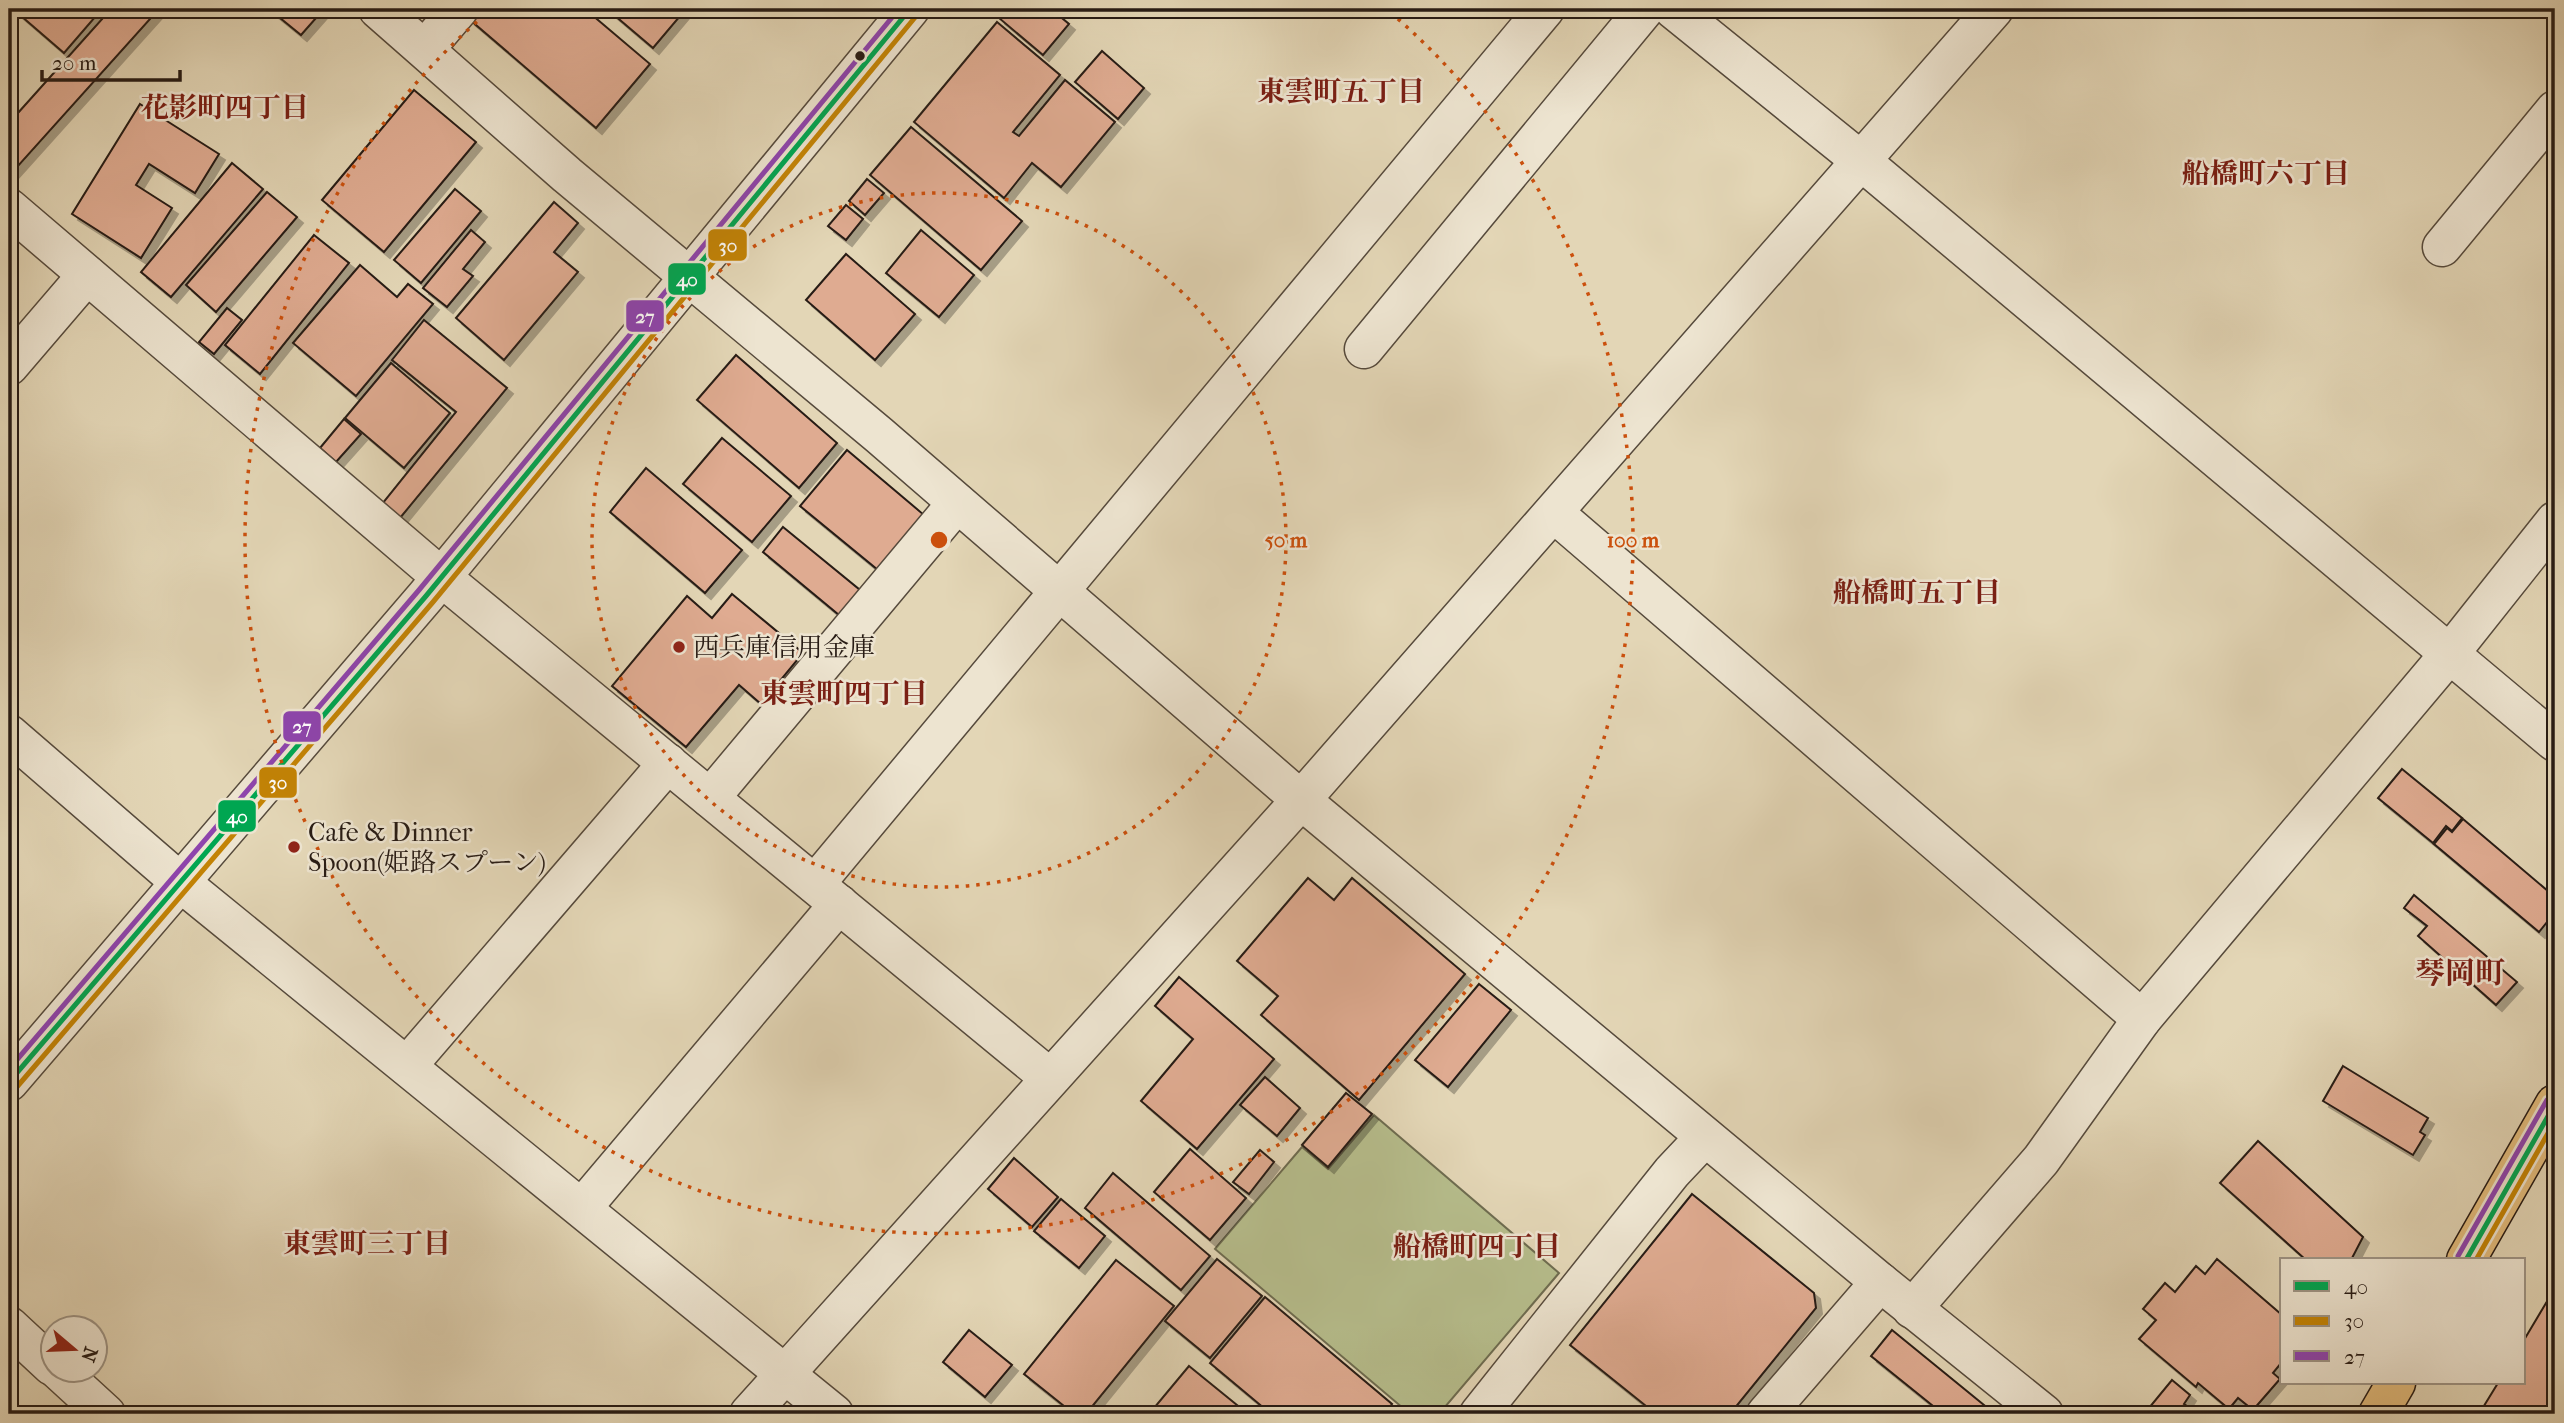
<svg xmlns="http://www.w3.org/2000/svg" width="2564" height="1423" font-family="'IM FELL French Canon','Noto Serif JP',serif">
	<style>
		.park { fill: #b6bd8c; stroke: #6e6c50; stroke-width: 2 }
		.building { fill: #dfab91; stroke: #271b14; stroke-width: 2; filter: url(#shadow) }
		.lines { fill: none; stroke-linecap: round; stroke-linejoin: round }
		.minor-casing { stroke: #564a3c; stroke-width: 41 }
		.highway-casing { stroke: #271b14; stroke-width: 41 }
		.minor { stroke: #ede4d0; stroke-width: 38 }
		.highway { stroke: #e2bb7b; stroke-width: 38 }
		.bus-1-casing { stroke: #ede4d0; stroke-width: 10 }
		.bus-2-casing { stroke: #ede4d0; stroke-width: 10 }
		.bus-3-casing { stroke: #ede4d0; stroke-width: 10 }
		.bus-1 { stroke: #00a651; stroke-width: 5 }
		.bus-2 { stroke: #c38305; stroke-width: 5 }
		.bus-3 { stroke: #8e44ad; stroke-width: 5 }
		.ring { fill: none; stroke: #cb500d; stroke-width: 3.5; stroke-dasharray: 3.5 7 }
		.bus-dot { fill: #271b14; stroke: #ede4d0; stroke-width: 2.5 }
		.poi-dot { fill: #8f2418; stroke: #ede4d0; stroke-width: 2.5 }
		.labels { text-anchor: middle; stroke-width: 5; stroke-linejoin: round; paint-order: stroke }
		.poi-label { font-size: 26px; fill: #271b14; stroke: #ede4d0; text-anchor: start }
		.neighbourhood-label { font-size: 28px; font-weight: bold; fill: #7a1f14; stroke: #ede4d0 }
		.quarter-label { font-size: 30px; font-weight: bold; fill: #7a1f14; stroke: #ede4d0 }
		.centre { fill: #cb500d; stroke: #ede4d0; stroke-width: 3.5 }
		.ring-label { font-size: 21px; text-anchor: middle; font-weight: bold; fill: #cb500d; stroke: #ede4d0; stroke-width: 5; stroke-linejoin: round; paint-order: stroke }
		.line-badge { stroke: #ede4d0; stroke-width: 2.5 }
		.badge-label { font-size: 19px; text-anchor: middle; font-weight: bold; fill: #fff }
	</style>
	<defs>
		<filter id="shadow"><feDropShadow dx="6" dy="6" stdDeviation="0" flood-color="#0004"/></filter>
	</defs>
	<rect width="100%" height="100%" fill="#e3d6b6"/>
	<filter id="stains"><feTurbulence type="fractalNoise" baseFrequency=".00286" numOctaves="4"/><feColorMatrix values="0 0 0 0 .2 0 0 0 0 .09 0 0 0 0 .02 0 0 0 .5 -.17"/></filter>
	<radialGradient id="worn" r=".72"><stop offset=".6" stop-color="#630" stop-opacity="0"/><stop offset="1" stop-color="#630" stop-opacity=".3"/></radialGradient>
	<path class="park" d="M1374,1115L1559,1273L1439,1414H1410L1215,1249L1302,1147L1328,1169Z"/>
	<g class="building">
		<path d="M13,9H102L64,53Z"/>
		<path d="M111,9H159L9,176V123Z"/>
		<path d="M269,9H324L301,35Z"/>
		<path d="M477,9H585L650,64L596,128L469,19Z"/>
		<path d="M607,9H686L653,48Z"/>
		<path d="M1007,9H1051L1069,24L1043,55L999,18Z"/>
		<path d="M997,22L1060,75L1013,132L1019,136L1065,80L1115,122L1061,187L1032,163L1004,198L914,122Z"/>
		<path d="M1102,51L1144,88L1118,119L1075,82Z"/>
		<path d="M414,90L476,142L384,252L322,200Z"/>
		<path d="M140,104L219,154L195,193L149,164L136,185L172,208L141,258L72,214Z"/>
		<path d="M911,127L1022,221L981,270L870,175Z"/>
		<path d="M232,163L263,189L171,297L141,272Z"/>
		<path d="M867,179L884,193L865,215L849,201Z"/>
		<path d="M455,189L481,211L421,283L394,260Z"/>
		<path d="M267,192L297,217L216,312L186,285Z"/>
		<path d="M554,202L578,223L554,252L578,272L504,360L456,318Z"/>
		<path d="M846,205L863,219L846,240L828,226Z"/>
		<path d="M471,230L485,242L463,269L473,276L447,307L423,288Z"/>
		<path d="M921,230L974,275L939,317L886,273Z"/>
		<path d="M314,235L349,263L260,374L225,345Z"/>
		<path d="M846,254L915,314L875,360L806,300Z"/>
		<path d="M360,265L397,297L408,284L433,304L356,396L293,343Z"/>
		<path d="M227,308L242,320L214,354L199,342Z"/>
		<path d="M424,320L507,388L400,518L382,504L456,412L392,360Z"/>
		<path d="M736,355L837,443L799,488L697,400Z"/>
		<path d="M391,363L450,413L404,468L345,418Z"/>
		<path d="M344,419L361,434L336,462L320,448Z"/>
		<path d="M722,438L791,496L752,542L683,484Z"/>
		<path d="M847,450L924,515L878,570L800,506Z"/>
		<path d="M646,468L742,550L705,593L610,512Z"/>
		<path d="M783,527L860,590L839,615L763,552Z"/>
		<path d="M732,594L803,653L761,704L739,685L686,747L612,686L687,596L712,618Z"/>
		<path d="M2402,769L2462,818L2452,831L2446,826L2433,843L2378,798Z"/>
		<path d="M2463,819L2555,897V912L2539,932L2434,844L2447,828L2452,832Z"/>
		<path d="M1308,878L1334,900L1352,878L1465,974L1359,1100L1261,1015L1278,996L1237,961Z"/>
		<path d="M2414,895L2517,982L2496,1005L2418,936L2427,926L2404,908Z"/>
		<path d="M1179,977L1274,1059L1197,1149L1141,1101L1193,1039L1155,1006Z"/>
		<path d="M1479,984L1511,1010L1448,1087L1415,1060Z"/>
		<path d="M2343,1066L2428,1118L2420,1132L2425,1135L2413,1155L2323,1101Z"/>
		<path d="M1265,1077L1300,1108L1277,1136L1240,1105Z"/>
		<path d="M1346,1093L1372,1114L1328,1167L1302,1145Z"/>
		<path d="M2258,1141L2363,1237L2351,1260H2306L2220,1183Z"/>
		<path d="M1190,1149L1246,1198L1210,1240L1154,1192Z"/>
		<path d="M1260,1150L1274,1162L1249,1194L1233,1182Z"/>
		<path d="M1014,1158L1058,1197L1032,1227L988,1189Z"/>
		<path d="M1113,1173L1210,1256L1181,1290L1085,1208Z"/>
		<path d="M1692,1194L1814,1293L1816,1308L1730,1414H1656L1570,1345Z"/>
		<path d="M1061,1199L1105,1236L1079,1268L1034,1231Z"/>
		<path d="M1217,1259L1262,1296L1210,1358L1165,1321Z"/>
		<path d="M2217,1259L2282,1315V1362L2273,1373L2280,1379L2253,1410L2238,1398L2229,1409L2198,1383L2196,1387L2139,1339L2156,1320L2143,1309L2165,1283L2175,1292L2196,1266L2205,1274Z"/>
		<path d="M1116,1260L1174,1306L1086,1414H1074L1024,1374Z"/>
		<path d="M2555,1288V1414H2479L2498,1383H2524V1340Z"/>
		<path d="M1265,1297L1392,1404L1384,1414H1271L1210,1363Z"/>
		<path d="M969,1330L1012,1365L985,1397L943,1362Z"/>
		<path d="M1892,1330L1995,1414H1943L1871,1356Z"/>
		<path d="M1189,1366L1248,1414H1149Z"/>
		<path d="M2172,1380L2190,1395L2184,1404L2199,1414H2144Z"/>
	</g>
	<g class="lines">
		<g class="minor-casing">
			<g id="minor">
				<path d="M378,9L567,175L879,435L1301,800L1880,1282L2044,1414"/>
				<path d="M1673,9L1860,160L2555,742"/>
				<path d="M425,49L459,9"/>
				<path d="M9,208L440,576L1050,1078"/>
				<path d="M2442,247L2555,110"/>
				<path d="M1364,349L1645,9"/>
				<path d="M9,366L87,275"/>
				<path d="M1554,513L2142,1019"/>
				<path d="M9,734L180,882L834,1414"/>
				<path d="M710,798L957,503"/>
				<path d="M815,884L1545,9"/>
				<path d="M407,1066L668,763"/>
				<path d="M9,1082L426,596L910,9"/>
				<path d="M582,1208L839,904"/>
				<path d="M1912,1309L2041,1160L2142,1019L2451,652L2555,521"/>
				<path d="M9,1326L52,1366"/>
				<path d="M58,1370L106,1414"/>
				<path d="M749,1414L1301,800L1994,9"/>
				<path d="M1479,1414L1672,1172L1705,1137"/>
				<path d="M1766,1414L1880,1282"/>
			</g>
		</g>
		<g class="highway-casing">
			<g id="highway">
				<path d="M2466,1260L2555,1104"/>
				<path d="M2378,1414L2396,1383"/>
			</g>
		</g>
		<use href="#minor" class="minor"/>
		<use href="#highway" class="highway"/>
		<g class="bus-1-casing">
			<g id="bus-1">
				<path d="M9,1082L426,596L910,9"/>
				<path d="M2466,1260L2555,1104"/>
			</g>
		</g>
		<g class="bus-2-casing">
			<g id="bus-2">
				<path d="M16,1088L433,602L917,15"/>
				<path d="M2476,1260L2555,1121"/>
			</g>
		</g>
		<g class="bus-3-casing">
			<g id="bus-3">
				<path d="M9,1069L419,590L899,9"/>
				<path d="M2458,1256L2547,1100"/>
			</g>
		</g>
		<use href="#bus-1" class="bus-1"/>
		<use href="#bus-2" class="bus-2"/>
		<use href="#bus-3" class="bus-3"/>
	</g>
	<g class="ring">
		<circle cx="939" cy="540" r="347"/>
		<path d="M1390 12A694 694 0 1 1 488 12"/>
	</g>
	<circle class="bus-dot" cx="860" cy="56" r="6"/>
	<g class="poi-dot">
		<circle cx="679" cy="647" r="7"/>
		<circle cx="294" cy="847" r="7"/>
	</g>
	<g class="labels">
		<g class="poi-label">
			<text x="693" y="656">西兵庫信用金庫</text>
			<text x="308" y="841">Cafe &amp; Dinner<tspan x="308" dy="30">Spoon(姫路スプーン)</tspan></text>
		</g>
		<g class="neighbourhood-label">
			<text x="1341" y="101">東雲町五丁目</text>
			<text x="225" y="117">花影町四丁目</text>
			<text x="2266" y="183">船橋町六丁目</text>
			<text x="1917" y="602">船橋町五丁目</text>
			<text x="844" y="703">東雲町四丁目</text>
			<text x="367" y="1253">東雲町三丁目</text>
			<text x="1477" y="1256">船橋町四丁目</text>
		</g>
		<g class="quarter-label">
			<text x="2460" y="983">琴岡町</text>
		</g>
	</g>
	<circle cx="939" cy="540" r="10" class="centre"/>
	<g class="ring-label">
		<text x="1286" y="547">50 m</text>
		<text x="1633" y="547">100 m</text>
	</g>
	<g class="line-badge">
		<rect x="707" y="228" width="41" height="34" rx="7" fill="#c38305"/>
		<rect x="667" y="262" width="40" height="34" rx="7" fill="#00a651"/>
		<rect x="625" y="299" width="40" height="34" rx="7" fill="#8e44ad"/>
		<rect x="282" y="710" width="40" height="33" rx="7" fill="#8e44ad"/>
		<rect x="258" y="766" width="40" height="33" rx="7" fill="#c38305"/>
		<rect x="217" y="799" width="40" height="34" rx="7" fill="#00a651"/>
	</g>
	<g class="badge-label">
		<text x="728" y="252">30</text>
		<text x="687" y="286">40</text>
		<text x="645" y="323">27</text>
		<text x="302" y="733">27</text>
		<text x="278" y="789">30</text>
		<text x="237" y="823">40</text>
	</g>
	<rect width="2564" height="1423" fill="none" stroke="#e3d6b6" stroke-width="35"/>
	<rect x="10" y="10" width="2543" height="1402" fill="none" stroke="#271b14" stroke-width="3.5"/>
	<rect x="18" y="18" width="2529" height="1388" fill="none" stroke="#271b14" stroke-width="2"/>
	<rect x="2280" y="1258" width="245" height="126" fill="#ede4d0" stroke="#9e9485" stroke-width="2"/>
	<rect x="2294" y="1281" width="35" height="10" fill="#00a651" stroke="#9e9485" stroke-width="2"/>
	<text x="2344" y="1294" font-size="21" fill="#271b14">40</text>
	<rect x="2294" y="1316" width="35" height="10" fill="#c38305" stroke="#9e9485" stroke-width="2"/>
	<text x="2344" y="1328" font-size="21" fill="#271b14">30</text>
	<rect x="2294" y="1351" width="35" height="10" fill="#8e44ad" stroke="#9e9485" stroke-width="2"/>
	<text x="2344" y="1364" font-size="21" fill="#271b14">27</text>
	<g transform="translate(74 1349) rotate(109)"><circle r="33" fill="#ede4d0" stroke="#9e9485" stroke-width="2"/>
	<path d="M0-5L12 26L0 18L-12 26Z" fill="#8f2418"/>
	<text y="-10" font-size="19" font-weight="bold" text-anchor="middle" fill="#271b14">N</text>
	</g>
	<path d="M42 70v10h138v-10" fill="none" stroke="#271b14" stroke-width="3.5"/>
	<text x="52" y="70" font-size="21" fill="#271b14" stroke="#ede4d0" stroke-width="5" paint-order="stroke">20 m</text>
	<rect width="100%" height="100%" filter="url(#stains)"/>
	<rect width="100%" height="100%" fill="url(#worn)"/>
</svg>
